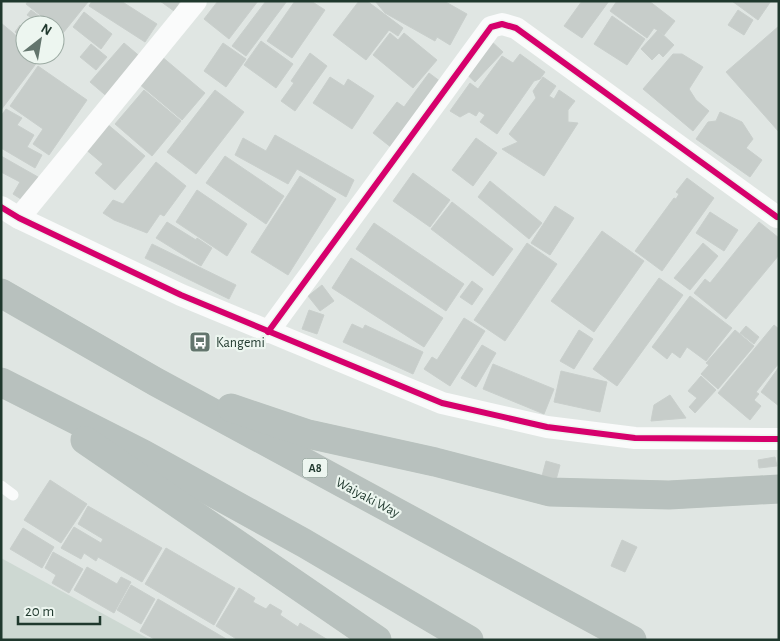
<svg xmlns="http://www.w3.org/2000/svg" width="780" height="641" font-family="'Alegreya Sans',sans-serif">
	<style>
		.built { fill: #cdd8d2 }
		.building { fill: #c7cdca; stroke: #c9cfcc }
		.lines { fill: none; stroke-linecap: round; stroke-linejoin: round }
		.highway-casing { stroke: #bac3bf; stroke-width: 29 }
		.lane { stroke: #fafbfb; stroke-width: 11 }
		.street { stroke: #fafbfb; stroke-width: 22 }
		.highway { stroke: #b8c1be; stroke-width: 28 }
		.cycleway-casing { stroke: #edf6f0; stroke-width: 9 }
		.cycleway { stroke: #d6006c; stroke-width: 6 }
		.labels { text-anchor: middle; stroke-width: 4.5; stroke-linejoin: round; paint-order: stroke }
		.shield { fill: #edf6f0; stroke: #5d7168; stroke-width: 1 }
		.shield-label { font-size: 12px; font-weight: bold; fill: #1f382d }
		.poi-label { font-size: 14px; fill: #1f382d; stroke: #edf6f0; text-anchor: start }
		.street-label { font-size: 14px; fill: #1f382d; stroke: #edf6f0 }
	</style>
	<rect width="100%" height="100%" fill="#e0e6e3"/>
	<path class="built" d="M1,558L151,640H1Z"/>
	<g class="building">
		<path d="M28,1H87L88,2L63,33L26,4Z"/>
		<path d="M92,1H121L157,24L145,42L89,6Z"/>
		<path d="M160,1H180L174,11Z"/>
		<path d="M218,1H258L229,39L204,19Z"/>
		<path d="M266,1H287L246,56L232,46Z"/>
		<path d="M295,1H311L325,10L292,58L267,41Z"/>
		<path d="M359,1H367L403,28L398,36L389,30L366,60L333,35Z"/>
		<path d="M375,1H444L467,14L450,45L437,37L435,41L385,13Z"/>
		<path d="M582,1H609L582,38L564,26Z"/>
		<path d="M617,1H649L675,21L664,35L654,28L647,38L610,11Z"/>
		<path d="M732,1H771L758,20Z"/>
		<path d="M31,10L51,25H27L32,18L27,15Z"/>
		<path d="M738,10L753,20L744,35L728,25Z"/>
		<path d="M84,12L112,34L101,49L73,27Z"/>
		<path d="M612,16L645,39L627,65L594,44Z"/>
		<path d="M1,23L25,43V55H39L41,57L1,110Z"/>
		<path d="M20,25L24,28L25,27V40L15,32Z"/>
		<path d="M779,26V132L726,72Z"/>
		<path d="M55,28L63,35L55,45Z"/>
		<path d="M658,30L674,45L663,57L659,53L652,60L641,49Z"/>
		<path d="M390,33L398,40L404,33L437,60L413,88L373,55Z"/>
		<path d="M490,40L503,52L475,82L462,70Z"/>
		<path d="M261,41L293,64L276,88L244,65Z"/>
		<path d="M124,43L143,59L110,99L90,82Z"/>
		<path d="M223,43L246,59L226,87L204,71Z"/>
		<path d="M91,44L107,57L96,70L80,57Z"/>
		<path d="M310,53L327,66L295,111L281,101L294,83L291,81Z"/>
		<path d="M520,54L545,72L540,79L534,81L497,134L480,122L485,115L479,111L476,116L469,112L460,117L450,111L470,83L478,89L502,56L513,63Z"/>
		<path d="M673,54H682L703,67L689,89L696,100L709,111L693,131L643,89Z"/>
		<path d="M161,56L205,93L182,120L138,83Z"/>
		<path d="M38,66L87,100L49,155L33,144L43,129L10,106Z"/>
		<path d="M429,73L441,82L392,148L373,133L397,102L404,107Z"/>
		<path d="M330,77L344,86L348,79L374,96L352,129L313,103Z"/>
		<path d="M543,77L556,86L549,96L554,99L559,90L575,101L568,110V122L578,123L544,176L502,149L518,142L509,134L536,98L533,91Z"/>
		<path d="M144,90L181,121L152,156L115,124Z"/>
		<path d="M215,90L244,112L196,174L167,152Z"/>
		<path d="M6,109L22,118L17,125L34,135L27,147L42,155L35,168L1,148V116Z"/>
		<path d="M720,112L742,122L753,139L746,148L762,160L750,177L696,139L708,122L716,121Z"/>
		<path d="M106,123L145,156L115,190L95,173L103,164L84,148Z"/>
		<path d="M275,135L354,180L346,197L297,169L288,184L235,155L243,138L266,151Z"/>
		<path d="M476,138L497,153L473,186L452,170Z"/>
		<path d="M1,156L38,177L24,201L13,194L20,182L1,172Z"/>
		<path d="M225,156L284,196L266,224L206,183Z"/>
		<path d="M156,162L186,186L164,216L160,214L147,233L114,220L103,213L113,200L123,204Z"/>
		<path d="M413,173L450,200L430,227L393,201Z"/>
		<path d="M300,176L336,199L288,275L251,252Z"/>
		<path d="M687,178L714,198L662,271L635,251L674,198L676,199L679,194L676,192Z"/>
		<path d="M490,181L542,223L529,239L478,197Z"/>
		<path d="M197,190L247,224L227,256L176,222Z"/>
		<path d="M452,202L513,249L493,276L431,229Z"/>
		<path d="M555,206L574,218L550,255L531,243Z"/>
		<path d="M710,212L738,230L724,251L696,233Z"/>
		<path d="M167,222L196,240L197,238L212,248L201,266L156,238Z"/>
		<path d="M759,222L779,238V255L726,319L694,293L705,279L710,283Z"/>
		<path d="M374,223L464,284L446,311L356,249Z"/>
		<path d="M602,231L644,261L594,332L551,301Z"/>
		<path d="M527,243L557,264L505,341L474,320Z"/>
		<path d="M703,243L718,256L690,290L674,278Z"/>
		<path d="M152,244L236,285L229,299L145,258Z"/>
		<path d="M351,258L443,318L424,347L332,288Z"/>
		<path d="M659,278L683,295L617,386L593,369Z"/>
		<path d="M472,281L483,289L472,305L460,297Z"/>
		<path d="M322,285L334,301L320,311L308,296Z"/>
		<path d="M690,296L732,328L706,361L687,347L680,358L672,352L667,359L652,347Z"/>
		<path d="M309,310L324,315L317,334L302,329Z"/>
		<path d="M464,318L485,331L450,386L424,369L432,357L437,360Z"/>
		<path d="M352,324L363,329L365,325L423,352L413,374L343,342Z"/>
		<path d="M774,325L779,329V363L756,392L759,394L754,400L761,406L750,420L718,393Z"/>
		<path d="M746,326L759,337L754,344L740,333Z"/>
		<path d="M579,330L593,339L574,369L560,361Z"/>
		<path d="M735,330L754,346L718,389L701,374L709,365L706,363Z"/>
		<path d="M482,345L496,353L476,387L461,378Z"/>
		<path d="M493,364L554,389L544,414L483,389Z"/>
		<path d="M779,367V406L761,392Z"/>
		<path d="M561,371L607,382L600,412L554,402Z"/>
		<path d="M701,376L716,390L695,413L689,407L697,398L688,391Z"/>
		<path d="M670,395L686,418L651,421L654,405Z"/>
		<path d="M775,457L777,466L759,468L758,460Z"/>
		<path d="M546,461L560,465L556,480L542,476Z"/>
		<path d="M50,480L87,504L61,543L24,520Z"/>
		<path d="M88,506L162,548L142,582L98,557L96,561L84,553L81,559L61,548L74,527L101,543L103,539L78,524Z"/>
		<path d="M23,528L54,547L42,568L10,549Z"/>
		<path d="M622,540L637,547L625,572L611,566Z"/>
		<path d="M166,548L235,588L214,625L145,584Z"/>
		<path d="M53,552L83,569L69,593L52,583L56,575L45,568Z"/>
		<path d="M87,567L117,584L121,577L131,582L114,613L74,590Z"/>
		<path d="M131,585L155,599L141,624L117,610Z"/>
		<path d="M239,588L255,598L253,602L266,609L270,604L282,611L280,615L298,627L300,623L328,640H238L216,626Z"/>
		<path d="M158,599L228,640H156L140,631Z"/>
	</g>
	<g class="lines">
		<g class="highway-casing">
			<g id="highway">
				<path d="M1,293L156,382L632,640"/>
				<path d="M1,382L143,454L304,543L469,640"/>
				<path d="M231,408L308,434L435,462L550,492L669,495L779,489"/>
				<path d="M85,440L377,640"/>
			</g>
		</g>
		<path class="lane" d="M1,486L13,495"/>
		<g class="street">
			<path d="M1,207L19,218L181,295L442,403L547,427L635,438L779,439"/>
			<path d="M19,218L196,1"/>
			<path d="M268,332L491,27L502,24L516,28L777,217"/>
		</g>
		<use href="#highway" class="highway"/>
		<g class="cycleway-casing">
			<g id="cycleway">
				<path d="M1,207L19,218L181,295L442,403L547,427L635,438L779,439"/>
				<path d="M268,332L491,27L502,24L516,28L777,217"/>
			</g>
		</g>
		<use href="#cycleway" class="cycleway"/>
	</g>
	<defs>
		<g id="bus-square" transform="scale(1.125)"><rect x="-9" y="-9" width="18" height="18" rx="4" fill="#63756d" stroke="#edf6f0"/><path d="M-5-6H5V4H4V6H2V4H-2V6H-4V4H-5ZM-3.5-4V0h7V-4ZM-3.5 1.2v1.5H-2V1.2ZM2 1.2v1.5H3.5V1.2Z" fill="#fff"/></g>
	</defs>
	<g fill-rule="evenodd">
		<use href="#bus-square" x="200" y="342"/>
	</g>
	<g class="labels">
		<rect class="shield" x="302.5" y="458.5" width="25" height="19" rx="4"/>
		<g class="shield-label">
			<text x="315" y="472">A8</text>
		</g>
		<g class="poi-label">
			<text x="216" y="347">Kangemi</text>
		</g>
		<g class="street-label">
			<text transform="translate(368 497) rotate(28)" y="5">Waiyaki Way</text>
		</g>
	</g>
	<rect width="780" height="641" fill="none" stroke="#1f382d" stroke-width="5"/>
	<g transform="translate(40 40) rotate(31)"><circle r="24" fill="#edf6f0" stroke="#9baaa2"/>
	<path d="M0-4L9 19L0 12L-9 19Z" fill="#63756d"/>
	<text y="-8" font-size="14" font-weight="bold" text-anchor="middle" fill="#1f382d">N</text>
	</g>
	<path d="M18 616v8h82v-8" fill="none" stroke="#1f382d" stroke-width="2.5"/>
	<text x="25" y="616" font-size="15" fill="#1f382d" stroke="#edf6f0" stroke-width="4" paint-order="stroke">20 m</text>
</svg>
